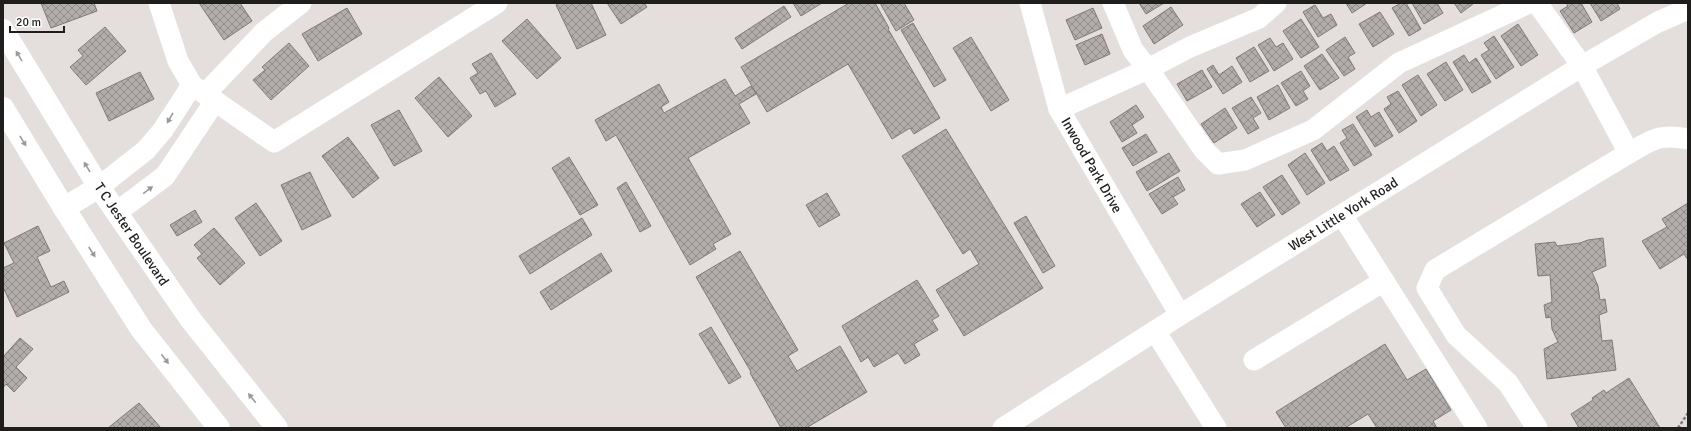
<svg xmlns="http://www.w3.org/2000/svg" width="1691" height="431" font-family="Signika,sans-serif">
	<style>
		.building { fill: url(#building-cross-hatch); stroke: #807b7a }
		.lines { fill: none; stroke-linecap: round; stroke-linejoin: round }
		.path { stroke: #7d7a78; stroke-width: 2.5; stroke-dasharray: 3 2; stroke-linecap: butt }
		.minor { stroke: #fff; stroke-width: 21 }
		.major { stroke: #fff; stroke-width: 22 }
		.oneway { fill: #9b9a99 }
		.labels { text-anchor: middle; stroke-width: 3; stroke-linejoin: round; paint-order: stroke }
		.street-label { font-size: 14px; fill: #201e1d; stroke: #fff }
	</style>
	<defs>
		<pattern id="building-cross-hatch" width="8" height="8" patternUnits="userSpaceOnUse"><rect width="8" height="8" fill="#b2acab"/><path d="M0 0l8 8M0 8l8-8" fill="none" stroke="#908b8b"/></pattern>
	</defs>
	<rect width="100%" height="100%" fill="#e4dfdc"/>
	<g class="building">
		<path d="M41,3H94L97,11L51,28Z"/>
		<path d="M199,3H240L252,21L224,40Z"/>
		<path d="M559,3H591L606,35L577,49L556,5Z"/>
		<path d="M607,3H644L647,7L621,24Z"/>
		<path d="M793,3H822L801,16Z"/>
		<path d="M849,3H875L889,28L888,29L940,118L914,134L910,128L892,139L848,64L767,112L741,67Z"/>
		<path d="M880,3H904L914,20L896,31Z"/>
		<path d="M1139,3H1164L1146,14Z"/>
		<path d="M1346,3H1367L1352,13Z"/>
		<path d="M1401,3H1406L1421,29L1409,36L1392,8Z"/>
		<path d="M1412,3H1437L1443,13L1424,24Z"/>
		<path d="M1454,3H1472L1473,4L1461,13Z"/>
		<path d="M1566,3H1581L1592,22L1574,33L1560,11L1568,6Z"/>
		<path d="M1590,3H1617L1620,9L1601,21Z"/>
		<path d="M1315,5L1323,18L1331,14L1337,25L1318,37L1303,12Z"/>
		<path d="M784,6L791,17L742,49L735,38Z"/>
		<path d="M1171,7L1183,25L1154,44L1143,26Z"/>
		<path d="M347,8L362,34L318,61L302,34Z"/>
		<path d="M1093,8L1102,28L1075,40L1066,20Z"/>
		<path d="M1380,12L1394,34L1373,47L1359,24Z"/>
		<path d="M527,19L561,58L537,79L502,41Z"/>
		<path d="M1301,19L1319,47L1301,58L1283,31Z"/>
		<path d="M913,23L946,80L934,87L901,30Z"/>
		<path d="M1518,24L1538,55L1521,66L1501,36Z"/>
		<path d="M105,27L126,51L86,85L70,67L83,56L78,50Z"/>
		<path d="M1102,34L1110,54L1085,65L1076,45Z"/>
		<path d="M1494,36L1514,67L1496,79L1481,55L1489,50L1484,43Z"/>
		<path d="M971,37L1009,100L991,111L953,48Z"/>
		<path d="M1345,37L1355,53L1348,57L1355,69L1344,76L1326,50Z"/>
		<path d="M1270,38L1276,47L1283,43L1293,59L1274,71L1258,45Z"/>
		<path d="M289,43L309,66L271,100L253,80L265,70L262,67Z"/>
		<path d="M1254,47L1269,71L1250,82L1236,58Z"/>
		<path d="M491,53L516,94L495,107L486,91L480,94L470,78L478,73L472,64Z"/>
		<path d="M1322,54L1339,78L1320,90L1304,66Z"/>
		<path d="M1464,55L1469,63L1476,58L1491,82L1472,93L1453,62Z"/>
		<path d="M1446,62L1463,90L1445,101L1427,74Z"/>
		<path d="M1213,65L1219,75L1232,66L1242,82L1223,94L1207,69Z"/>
		<path d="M1202,70L1212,87L1187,101L1177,84Z"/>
		<path d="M1301,71L1310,86L1303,91L1308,99L1296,106L1281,83Z"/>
		<path d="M140,72L154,99L109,121L96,93Z"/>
		<path d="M1418,75L1437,105L1421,116L1402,85Z"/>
		<path d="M439,77L472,116L448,137L415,98Z"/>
		<path d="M725,79L735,96L751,86L756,94L739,104L750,123L688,158L731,234L713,244L716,249L690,265L616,135L606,141L595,120L659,84L669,102L661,107L664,113Z"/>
		<path d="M1278,85L1290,108L1269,120L1257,97Z"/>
		<path d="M1398,91L1417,121L1399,133L1384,109L1391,104L1387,97Z"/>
		<path d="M1251,97L1261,113L1253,118L1259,128L1248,134L1232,108Z"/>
		<path d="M1136,105L1144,117L1132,125L1137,133L1122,142L1110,122Z"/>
		<path d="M1225,108L1237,128L1214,143L1201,124Z"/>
		<path d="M399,110L422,151L394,166L371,125Z"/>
		<path d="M1367,110L1371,117L1379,112L1393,136L1375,147L1356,117Z"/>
		<path d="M1353,124L1372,155L1354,166L1340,143L1347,138L1342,130Z"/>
		<path d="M946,129L1043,288L964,336L936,290L979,264L970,249L963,254L902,156Z"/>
		<path d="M1146,134L1157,152L1133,166L1122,148Z"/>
		<path d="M348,137L379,178L353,198L322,156Z"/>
		<path d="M1322,143L1327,151L1334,146L1349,170L1330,181L1311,150Z"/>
		<path d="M1169,153L1180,171L1147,191L1136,172Z"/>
		<path d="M1305,153L1325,183L1307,195L1288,165Z"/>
		<path d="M569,157L598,205L580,215L552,168Z"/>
		<path d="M310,172L331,216L302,230L281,185Z"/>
		<path d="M1282,175L1300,203L1282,215L1263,187Z"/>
		<path d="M1178,177L1185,190L1173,197L1178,204L1162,214L1149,194Z"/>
		<path d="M626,182L651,226L640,232L617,188Z"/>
		<path d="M1260,192L1275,215L1257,227L1241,204Z"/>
		<path d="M827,193L840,215L819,227L806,205Z"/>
		<path d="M256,203L282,241L260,256L235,218Z"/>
		<path d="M1688,203V260L1684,254L1660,269L1642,241L1667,227L1662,219Z"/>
		<path d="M195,210L202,222L177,236L170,225Z"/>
		<path d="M1026,216L1055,266L1043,273L1014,223Z"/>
		<path d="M582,218L592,235L530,274L519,256Z"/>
		<path d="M38,226L50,251L37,257L51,287L64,281L69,292L17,317L3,287V268L14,263L4,243Z"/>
		<path d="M214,228L245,263L220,285L197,258L202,254L194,245Z"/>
		<path d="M1603,238L1606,266L1592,272L1598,286L1600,300L1605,299L1607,312L1599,315L1602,341L1612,340L1616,370L1547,379L1544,349L1558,342L1552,329L1551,317L1546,318L1544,305L1552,302L1550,275L1538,276L1535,244L1555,242L1557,246L1580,243L1588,240Z"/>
		<path d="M740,251L798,350L788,356L797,371L840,346L867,392L806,428H781L750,373L751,372L696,277Z"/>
		<path d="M601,253L612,271L551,310L540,292Z"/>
		<path d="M917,280L939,316L932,320L938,330L914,344L920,355L905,364L898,353L874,367L868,357L861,362L842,326Z"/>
		<path d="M711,327L741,377L729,384L699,334Z"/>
		<path d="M20,338L33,349L16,367L27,378L14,392L6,384L3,388V357Z"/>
		<path d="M1385,344L1407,380L1426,369L1451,410L1433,421L1437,428H1377L1368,414L1345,428H1286L1276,412Z"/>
		<path d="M1629,378L1660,428H1579L1571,414L1593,400L1592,398L1604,390L1606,393Z"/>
		<path d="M139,403L161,428H108Z"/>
	</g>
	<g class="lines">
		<path class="path" d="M1678,428L1688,413"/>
		<g class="minor">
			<path d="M159,3L178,61L192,85L274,142L497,3"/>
			<path d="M1030,3L1059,109L1180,315"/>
			<path d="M1113,3L1133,50L1148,69L1204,150L1218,164L1245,160L1313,130L1399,63L1529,3"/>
			<path d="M205,94L264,32L301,3"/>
			<path d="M1059,109L1148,69L1190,47L1259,18L1276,3"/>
			<path d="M1629,153C1652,140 1660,133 1688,139"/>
			<path d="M99,187L146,150L163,130L192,85"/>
			<path d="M117,212L165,176L215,101"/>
			<path d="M1342,215L1477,428"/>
			<path d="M1155,331L1216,428"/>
			<path d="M1254,360L1384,281"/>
			<path d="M1003,428L1180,315L1582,66L1658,22L1688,9"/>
			<path d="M1537,428L1508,383L1456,335L1427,288L1435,270L1629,153L1582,66L1537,3"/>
		</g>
		<g class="major">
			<path d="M3,30L99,187L191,320L277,428"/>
			<path d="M3,108L64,208L141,329L219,428"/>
			<path d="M64,208L99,187"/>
		</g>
	</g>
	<defs><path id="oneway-solid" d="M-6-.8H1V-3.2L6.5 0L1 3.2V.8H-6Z"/></defs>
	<g class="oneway">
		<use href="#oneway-solid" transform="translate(19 56) rotate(-121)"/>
		<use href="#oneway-solid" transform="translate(170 118) rotate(120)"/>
		<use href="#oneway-solid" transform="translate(23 141) rotate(59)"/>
		<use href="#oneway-solid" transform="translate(87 167) rotate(-121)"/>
		<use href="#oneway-solid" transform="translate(148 190) rotate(-37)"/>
		<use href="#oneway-solid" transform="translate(92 252) rotate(57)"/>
		<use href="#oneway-solid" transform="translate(165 359) rotate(53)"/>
		<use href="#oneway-solid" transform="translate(252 398) rotate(-129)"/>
	</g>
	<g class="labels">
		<g class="street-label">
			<text transform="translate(1092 165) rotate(60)" y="5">Inwood Park Drive</text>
			<text transform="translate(1343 214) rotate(-32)" y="5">West Little York Road</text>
			<text transform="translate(132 234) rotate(56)" y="5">T C Jester Boulevard</text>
		</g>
	</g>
	<rect width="1691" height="431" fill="none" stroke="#201e1d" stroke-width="8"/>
	<path d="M10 26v6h54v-6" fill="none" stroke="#201e1d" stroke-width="2"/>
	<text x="16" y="26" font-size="12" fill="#201e1d" stroke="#ffffff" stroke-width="3" paint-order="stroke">20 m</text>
</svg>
